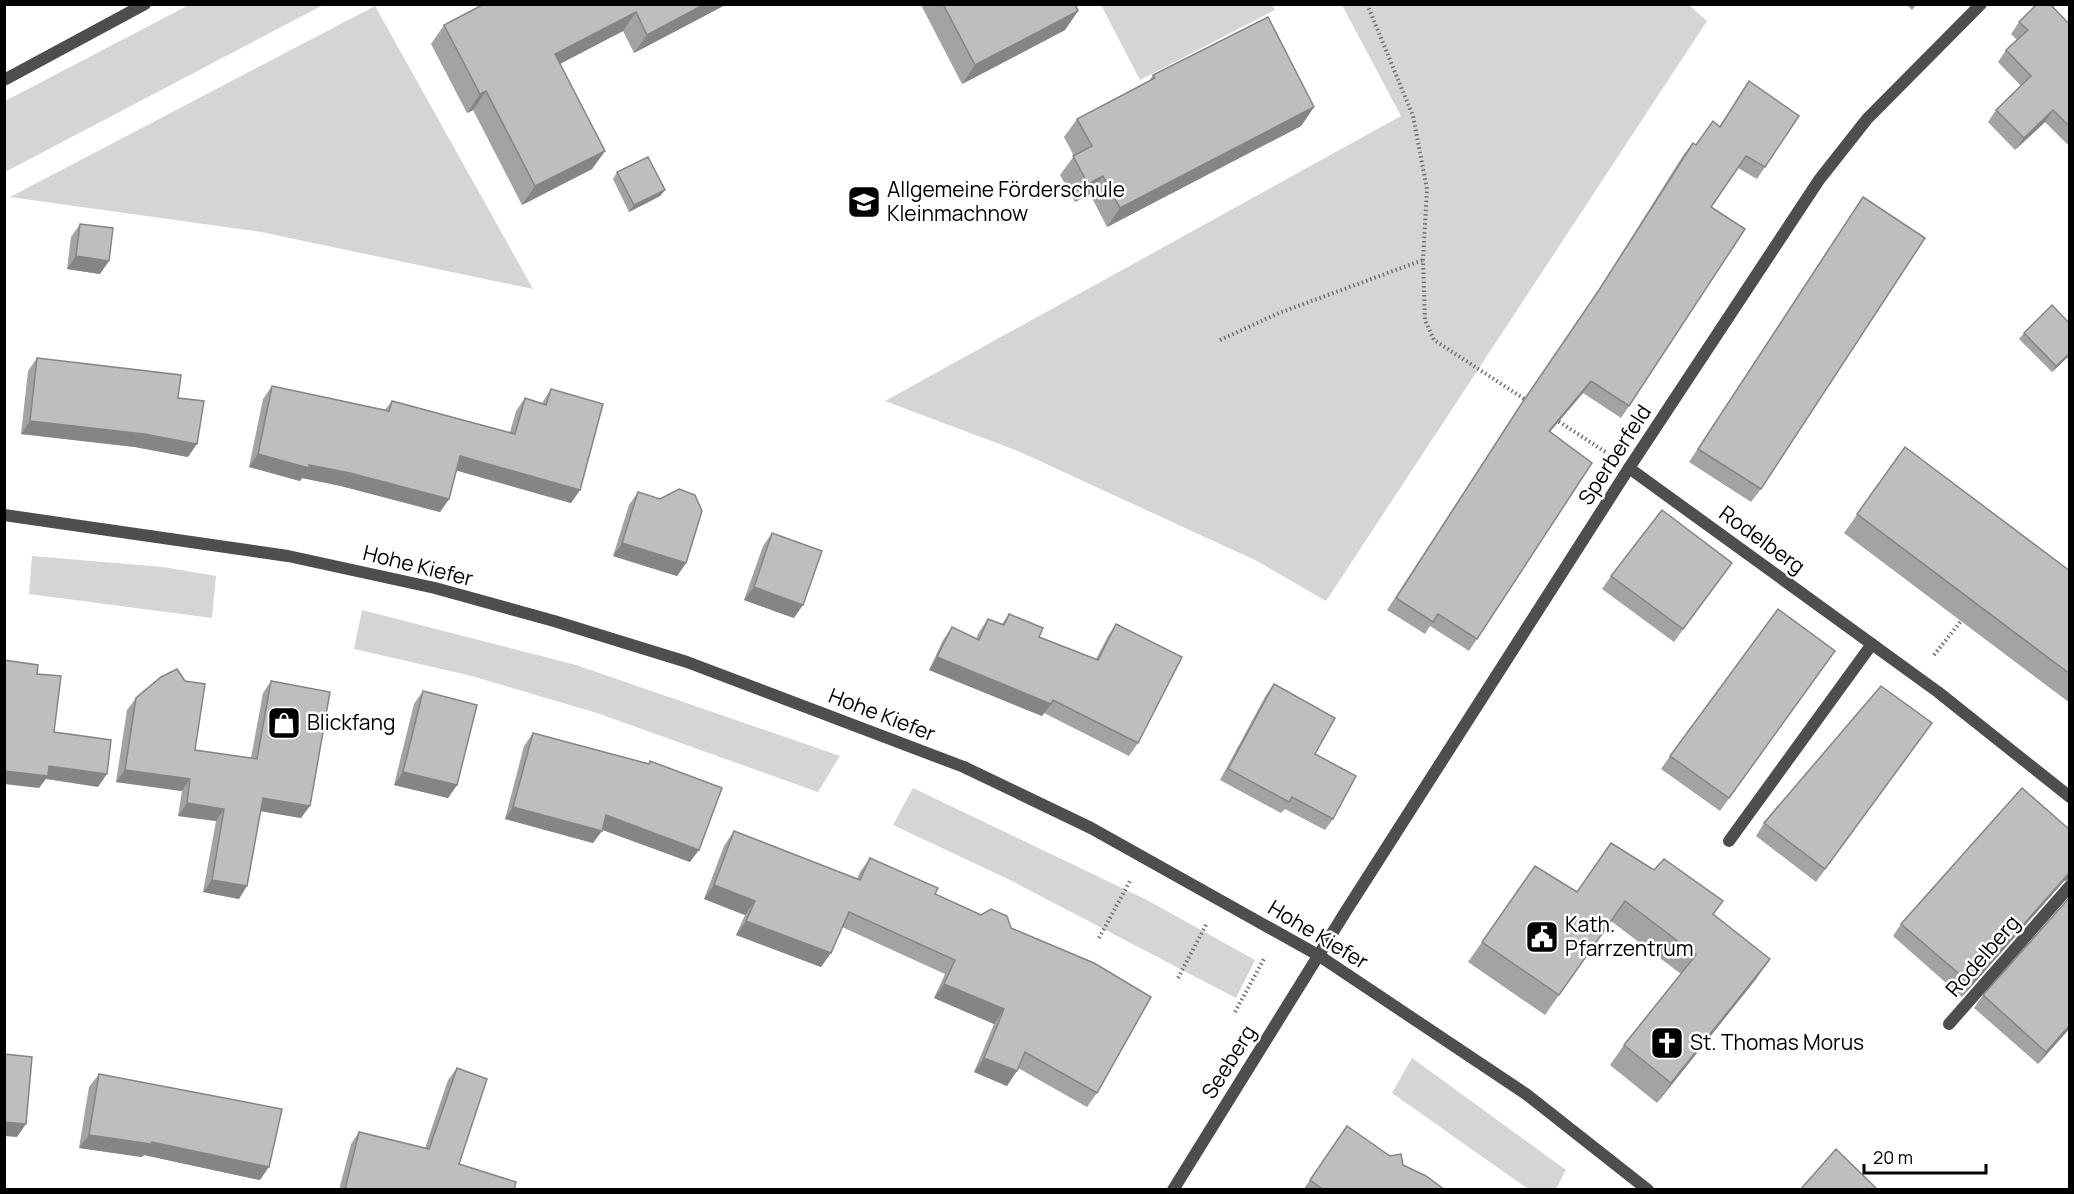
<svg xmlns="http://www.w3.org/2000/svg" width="2074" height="1194" font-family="Manrope,sans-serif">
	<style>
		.green { fill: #d5d5d5 }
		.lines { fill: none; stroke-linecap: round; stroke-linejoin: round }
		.path { stroke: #707070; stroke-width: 4; stroke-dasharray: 1.5 3; stroke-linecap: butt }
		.minor { stroke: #4e4e4e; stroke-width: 12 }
		.tertiary { stroke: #4e4e4e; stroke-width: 12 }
		.wall { fill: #a3a3a3 }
		.shaded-wall { fill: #858585 }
		.building { fill: #bebebe; stroke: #858585; stroke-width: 1.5 }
		.labels { text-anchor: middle; stroke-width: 5; stroke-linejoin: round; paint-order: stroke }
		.poi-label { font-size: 21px; fill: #000; stroke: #fff; text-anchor: start }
		.street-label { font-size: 21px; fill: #000; stroke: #fff }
	</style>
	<rect width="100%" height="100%" fill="#fff"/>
	<g class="green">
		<path d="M189,5H323L5,172V101Z"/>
		<path d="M1272,5L1275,10L1140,80L1101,5Z"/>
		<path d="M1689,5L1707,21L1326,601L1257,561L1018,451L885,401L1401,116L1342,5Z"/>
		<path d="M375,6L533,289L261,232L10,197Z"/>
		<path d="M32,556L163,567L216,576L212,618L29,594Z"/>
		<path d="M362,610L576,665L840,756L818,792L597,713L468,675L354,649Z"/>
		<path d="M913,788L1147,900L1255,960L1236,998L1008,879L893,825Z"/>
		<path d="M1412,1058L1566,1170L1556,1189H1528L1392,1093Z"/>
	</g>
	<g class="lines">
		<g class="path">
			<path d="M1367,4L1413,116L1427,189L1423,260L1425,320L1434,340L1529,402"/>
			<path d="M1220,340L1279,313L1423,260"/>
			<path d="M1555,419L1607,453"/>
			<path d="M1934,655L1961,621"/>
			<path d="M1099,938L1130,881"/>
			<path d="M1178,978L1207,923"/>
			<path d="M1235,1012L1265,957"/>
		</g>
		<g class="minor">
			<path d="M4,80L145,4"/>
			<path d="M1629,468L1938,692L2070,797"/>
			<path d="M1729,841L1872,644"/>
			<path d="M1949,1024L2070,886"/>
			<path d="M1173,1190L1346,911L1629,468L1819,180L1867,119L1981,4"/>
		</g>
		<path class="tertiary" d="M4,515L288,556L435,588L554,621L687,662L964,767L1091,828L1318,955L1526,1094L1648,1190"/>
	</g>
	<g class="wall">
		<path d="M727,4L634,53L623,31L560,64L605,151L592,169L522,205L473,110L467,113L431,44L444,25Z"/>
		<path d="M1075,4L1078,11L1065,30L962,84L921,5Z"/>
		<path d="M1906,4H1917L1912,10Z"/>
		<path d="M2019,22L2070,25V147L2045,122L2015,150L1988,122L1996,110L2021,86L1998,62L2006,50L2017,40L2011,34Z"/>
		<path d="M1153,75L1314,107L1301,126L1107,227L1090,194L1075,202L1060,175L1074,156L1064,137L1077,119L1149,81Z"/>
		<path d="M1749,81L1765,167L1757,179L1738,168L1711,207L1629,406L1621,418L1583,393L1550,432L1477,639L1469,651L1430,626L1425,634L1387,610L1512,418L1591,302L1684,154L1693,143L1696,145L1719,127Z"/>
		<path d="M617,172L665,190L660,196L629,212L613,179Z"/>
		<path d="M1863,197L1761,489L1751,502L1689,462Z"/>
		<path d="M80,224L100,274L67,269L71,237Z"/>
		<path d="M2070,324V355L2052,372L2019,339L2024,333Z"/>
		<path d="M37,358L178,398L188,457L135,447L21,434L28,371Z"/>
		<path d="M272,386L385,410L392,401L510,432L516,411L525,398L542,403L551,389L580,490L571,503L456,470L449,499L440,512L341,486L302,478L300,481L249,467L263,399Z"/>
		<path d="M1905,447L2070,571V703L1844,533Z"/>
		<path d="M638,492L686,563L677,576L613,556L629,505Z"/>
		<path d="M772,533L794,618L744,600L763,546Z"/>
		<path d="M1732,563L1674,642L1602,589L1611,576Z"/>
		<path d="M1009,614L1039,637L1096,659L1108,636L1116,624L1138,743L1129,756L1044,713L1042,716L929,670L943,640L952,627L976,639L979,632L988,619L1002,624Z"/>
		<path d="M1835,651L1720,811L1661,769L1670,756Z"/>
		<path d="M271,681L301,818L260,811L239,899L203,892L216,821L178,816L182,791L116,782L127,710L136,698L195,750L251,758L263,693Z"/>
		<path d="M1274,684L1315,754L1333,819L1325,830L1285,809L1281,813L1220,780L1266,695Z"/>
		<path d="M423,691L457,785L448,798L394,785L414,704Z"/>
		<path d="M1932,723L1816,882L1756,836L1764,823Z"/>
		<path d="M533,733L649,764L650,761L690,862L602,830L593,843L505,819L524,746Z"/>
		<path d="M2070,830V880L2064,881L1962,997L1893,936L1901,924Z"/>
		<path d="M734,831L857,879L860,872L870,858L935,894L1011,928L1097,1093L1087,1107L1018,1068L1007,1086L974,1072L994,1024L934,998L945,974L842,927L821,967L736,935L745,915L704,899L724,846Z"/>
		<path d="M1535,866L1577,892L1713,914L1756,979L1657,1103L1610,1065L1624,1045L1681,974L1611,921L1545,1015L1468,962Z"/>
		<path d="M2070,897V1028L2038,1064L1974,1008L1983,995Z"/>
		<path d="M457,1068L459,1164L514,1190H339L351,1144L359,1132L425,1148L448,1080Z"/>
		<path d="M99,1074L260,1180L144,1155L142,1157L79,1148L89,1087Z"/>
		<path d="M1347,1126L1403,1165L1445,1190H1303Z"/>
	</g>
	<g class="shaded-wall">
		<path d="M705,4H727L634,53L647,35Z"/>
		<path d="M1078,11L1065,30L962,84L975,65Z"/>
		<path d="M636,12L623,31L542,73L555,54Z"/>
		<path d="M486,91L473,110L467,113L480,94Z"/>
		<path d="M1314,107L1301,126L1107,227L1120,208Z"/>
		<path d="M2053,110L2045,122L2015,150L2024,138Z"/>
		<path d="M605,151L592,169L522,205L535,186Z"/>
		<path d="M1103,176L1090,194L1075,202L1088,184Z"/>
		<path d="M665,190L660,196L629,212L634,205Z"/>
		<path d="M76,256L109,261L100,274L67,269Z"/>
		<path d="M2070,353V355L2052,372L2056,366Z"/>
		<path d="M1591,381L1583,393L1540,443L1549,431Z"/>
		<path d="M30,421L144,434L197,444L188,457L135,447L21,434Z"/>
		<path d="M258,454L350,473L449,499L440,512L341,486L302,478L300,481L249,467Z"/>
		<path d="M460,456L580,490L571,503L451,469Z"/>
		<path d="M622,543L686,563L677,576L613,556Z"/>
		<path d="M754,587L803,605L794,618L744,600Z"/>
		<path d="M937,657L1051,704L1042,716L929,670Z"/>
		<path d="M49,766L107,774L98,787L46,779L39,788L4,784V771Z"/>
		<path d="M125,770L190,779L182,791L116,782Z"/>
		<path d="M403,772L457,785L448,798L394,785Z"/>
		<path d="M263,798L310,806L301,818L254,810Z"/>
		<path d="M187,803L224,809L216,821L178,816Z"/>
		<path d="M513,807L602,831L593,843L505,819Z"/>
		<path d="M606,815L699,850L690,862L598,828Z"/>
		<path d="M2070,872V880L2064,881L1962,997L1971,984Z"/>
		<path d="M212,880L247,886L239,899L203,892Z"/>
		<path d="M714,885L755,901L745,915L704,899Z"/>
		<path d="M746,921L831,953L821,967L736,935Z"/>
		<path d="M1770,959L1756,979L1657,1103L1671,1083Z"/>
		<path d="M944,984L1004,1009L994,1024L934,998Z"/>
		<path d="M2070,1025V1028L2038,1064L2046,1052Z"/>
		<path d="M984,1058L1017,1071L1007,1086L974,1072Z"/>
		<path d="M4,1122L26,1124L17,1137L4,1136Z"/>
		<path d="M89,1135L152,1142L269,1167L260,1180L144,1155L142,1157L79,1148Z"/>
	</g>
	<g class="building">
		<path d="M484,4H705L647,35L636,12L555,54L605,151L535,186L486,91L480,94L444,25Z"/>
		<path d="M943,4H1075L1078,11L975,65Z"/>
		<path d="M2037,4H2050L2070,25V127L2053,110L2024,138L1996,110L2031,76L2006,50L2028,30L2019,22Z"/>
		<path d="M1268,17L1314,107L1120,208L1103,176L1088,184L1073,156L1092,146L1077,119L1155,78L1153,75Z"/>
		<path d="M1749,81L1799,116L1765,167L1746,156L1711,207L1745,229L1629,406L1591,381L1549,431L1592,463L1477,639L1438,614L1433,622L1396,598L1520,406L1599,290L1693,143L1696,145L1713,121L1720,127Z"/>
		<path d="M648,157L665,190L634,205L617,172Z"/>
		<path d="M1863,197L1925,238L1761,489L1698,449Z"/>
		<path d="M80,224L113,228L109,261L76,256Z"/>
		<path d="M2052,305L2070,324V353L2056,366L2024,333Z"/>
		<path d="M37,358L181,375L178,398L204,401L197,444L144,434L30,421Z"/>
		<path d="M272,386L389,411L392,401L515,434L525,398L546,405L551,389L603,404L580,490L460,456L449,499L350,473L309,465V468L258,454Z"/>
		<path d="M1905,447L2070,571V674L1857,514Z"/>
		<path d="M679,489L695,495L702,511L686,563L622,543L638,492L660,499Z"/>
		<path d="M1662,510L1732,563L1683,629L1611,576Z"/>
		<path d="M772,533L822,551L803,605L754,587Z"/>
		<path d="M1778,609L1835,651L1729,798L1670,756Z"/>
		<path d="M1009,614L1043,628L1039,637L1098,660L1116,624L1182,657L1138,743L1053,700L1051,704L937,657L952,627L979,640L988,619L1004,625Z"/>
		<path d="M4,660L38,665L37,674L61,676L54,732L111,740L107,774L49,766L48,776L4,771Z"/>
		<path d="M177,669L185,681L205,684L195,750L257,759L271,681L330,692L310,806L263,798L247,886L212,880L224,809L187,803L190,779L125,770L136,698L161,677Z"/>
		<path d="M1274,684L1335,718L1315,754L1356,776L1333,819L1292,797L1289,802L1228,769Z"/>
		<path d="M1881,686L1932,723L1825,869L1764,823Z"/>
		<path d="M423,691L477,705L457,785L403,772Z"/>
		<path d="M533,733L649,764L650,761L722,788L699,850L606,815L602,831L513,807Z"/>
		<path d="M2022,788L2070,830V872L1971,984L1901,924Z"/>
		<path d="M734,831L860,880L870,858L938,888L935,894L981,915L991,909L1007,916L1011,928L1094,963L1151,997L1097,1093L1025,1052L1017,1071L984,1058L1004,1009L944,984L955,960L849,912L831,953L746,921L755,901L714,885Z"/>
		<path d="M1611,843L1654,870L1664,859L1723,901L1713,914L1770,959L1671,1083L1624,1045L1696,955L1625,901L1559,995L1482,942L1535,866L1577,892Z"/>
		<path d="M2070,897V1025L2046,1052L1983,995Z"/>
		<path d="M4,1054L32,1057L26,1124L4,1122Z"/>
		<path d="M457,1068L487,1079L459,1164L516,1182L514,1190H349L345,1189L359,1132L429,1149Z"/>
		<path d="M99,1074L282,1109L269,1167L152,1142L151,1144L89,1135Z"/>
		<path d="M1347,1126L1390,1156L1401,1154L1403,1165L1426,1176L1445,1190H1324L1310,1180Z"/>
		<path d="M1836,1149L1878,1190H1800Z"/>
	</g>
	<defs>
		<g id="school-square" transform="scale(1.725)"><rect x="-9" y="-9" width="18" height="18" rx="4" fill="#000" stroke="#fff"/><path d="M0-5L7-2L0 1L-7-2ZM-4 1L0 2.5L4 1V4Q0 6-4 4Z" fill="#fff"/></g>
		<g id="shop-square" transform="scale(1.725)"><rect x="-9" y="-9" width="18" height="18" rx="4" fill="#000" stroke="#fff"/><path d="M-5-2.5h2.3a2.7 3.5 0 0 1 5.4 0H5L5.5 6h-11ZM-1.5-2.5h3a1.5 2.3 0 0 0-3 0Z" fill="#fff"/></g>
		<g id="civic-square" transform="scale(1.725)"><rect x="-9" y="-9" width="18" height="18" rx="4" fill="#000" stroke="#fff"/><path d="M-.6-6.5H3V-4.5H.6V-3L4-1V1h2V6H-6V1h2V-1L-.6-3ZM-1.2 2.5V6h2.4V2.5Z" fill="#fff"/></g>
		<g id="church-square" transform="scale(1.725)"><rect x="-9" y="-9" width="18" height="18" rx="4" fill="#000" stroke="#fff"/><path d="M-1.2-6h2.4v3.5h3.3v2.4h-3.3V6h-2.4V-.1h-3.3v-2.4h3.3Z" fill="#fff"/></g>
	</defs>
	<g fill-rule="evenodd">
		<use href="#school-square" x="864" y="202"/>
		<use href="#shop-square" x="284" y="723"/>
		<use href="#civic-square" x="1542" y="937"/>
		<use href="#church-square" x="1667" y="1043"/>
	</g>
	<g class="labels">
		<g class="poi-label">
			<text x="887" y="197">Allgemeine Förderschule<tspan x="887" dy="24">Kleinmachnow</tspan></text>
			<text x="307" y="730">Blickfang</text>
			<text x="1565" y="932">Kath.<tspan x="1565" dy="24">Pfarrzentrum</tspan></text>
			<text x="1690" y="1050">St. Thomas Morus</text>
		</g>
		<g class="street-label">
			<text transform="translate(1615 455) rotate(-57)" y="7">Sperberfeld</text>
			<text transform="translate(1762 540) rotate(36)" y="7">Rodelberg</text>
			<text transform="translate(418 566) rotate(14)" y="7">Hohe Kiefer</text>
			<text transform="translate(882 715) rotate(21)" y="7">Hohe Kiefer</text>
			<text transform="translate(1318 935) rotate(31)" y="7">Hohe Kiefer</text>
			<text transform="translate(1983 956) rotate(-49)" y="7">Rodelberg</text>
			<text transform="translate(1229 1062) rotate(-58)" y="7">Seeberg</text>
		</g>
	</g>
	<rect width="2074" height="1194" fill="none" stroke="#000000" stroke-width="12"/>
	<path d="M1864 1164v9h122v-9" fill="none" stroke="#000000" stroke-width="3"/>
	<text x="1873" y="1164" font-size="18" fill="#000000" stroke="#ffffff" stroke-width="4.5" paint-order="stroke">20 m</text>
</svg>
